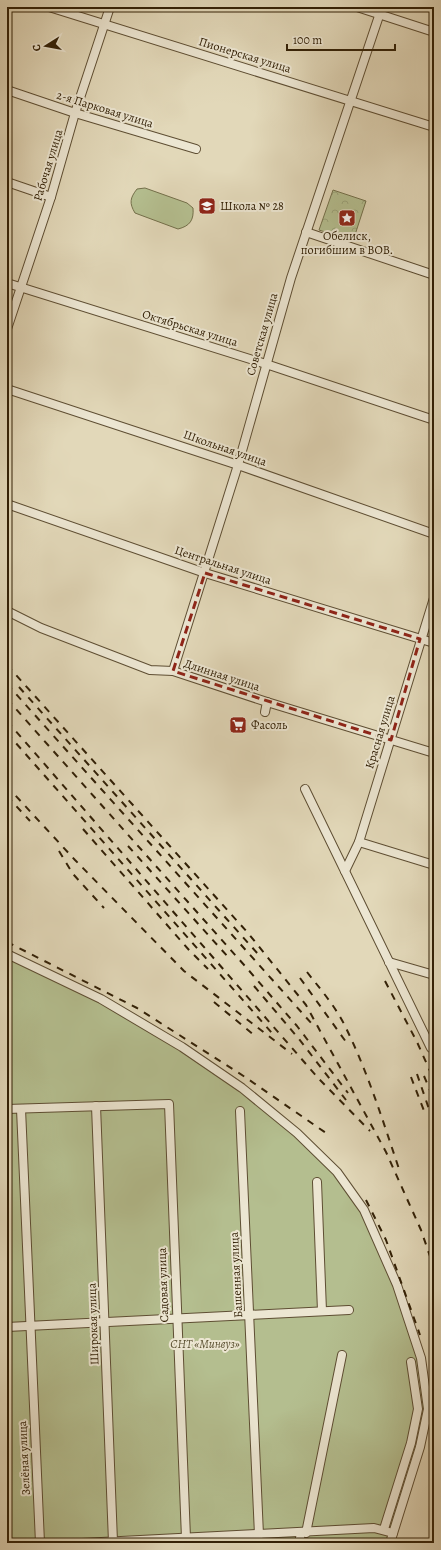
<svg xmlns="http://www.w3.org/2000/svg" width="441" height="1550" font-family="Alegreya,serif">
	<style>
		.forest { fill: url(#forest-crowns); stroke: #736f4a }
		.green { fill: #b4be8f; stroke: #736f4a }
		.lines { fill: none; stroke-linecap: round; stroke-linejoin: round }
		.minor-casing { stroke: #5e4e33; stroke-width: 10 }
		.minor { stroke: #ece6d2; stroke-width: 8 }
		.rail { stroke: #322006; stroke-width: 2; stroke-dasharray: 7 7; stroke-linecap: butt }
		.marked { fill: none; stroke: #8f2418; stroke-width: 3; stroke-dasharray: 8 5; stroke-linejoin: round }
		.labels { text-anchor: middle; stroke-width: 4; stroke-linejoin: round; paint-order: stroke }
		.street-label { font-size: 12px; fill: #322006; stroke: #ece6d2 }
		.poi-label { font-size: 12px; fill: #322006; stroke: #ece6d2; text-anchor: start }
		.park-label { font-size: 12px; font-style: italic; fill: #594f2f; stroke: #ece6d2 }
	</style>
	<defs>
		<pattern id="forest-crowns" width="20" height="18" patternUnits="userSpaceOnUse"><rect width="20" height="18" fill="#b4be8f"/><path d="M2 6a3 3 0 1 1 6 0M12 15a3 3 0 1 1 6 0" fill="none" stroke="#9ba37a"/></pattern>
	</defs>
	<rect width="100%" height="100%" fill="#e2d8b9"/>
	<filter id="stains"><feTurbulence type="fractalNoise" baseFrequency=".005" numOctaves="4"/><feColorMatrix values="0 0 0 0 .2 0 0 0 0 .09 0 0 0 0 .02 0 0 0 .5 -.17"/></filter>
	<radialGradient id="worn" r=".72"><stop offset=".6" stop-color="#630" stop-opacity="0"/><stop offset="1" stop-color="#630" stop-opacity=".3"/></radialGradient>
	<path class="forest" d="M333,190L366,201L353,241L319,230Z"/>
	<g class="green">
		<path d="M145,188L187,203L193,208C194,220 190,226 178,229L135,213C129,203 130,198 137,189Z"/>
		<path d="M7,954L101,999L242,1088L337,1172L364,1210L421,1358L428,1409L390,1543H7Z"/>
	</g>
	<g class="lines">
		<g class="minor-casing">
			<g id="minor">
				<path d="M49,7L434,127"/>
				<path d="M357,7L434,32"/>
				<path d="M7,90L75,113L196,149"/>
				<path d="M7,182L51,197"/>
				<path d="M306,232L434,275"/>
				<path d="M7,283L266,364L434,420"/>
				<path d="M7,329L51,197L75,113L110,7"/>
				<path d="M7,389L238,465L434,534"/>
				<path d="M7,504L205,573L434,643"/>
				<path d="M7,611L41,628L150,670L173,671L267,702L434,753"/>
				<path d="M173,671L238,465L291,278L382,7"/>
				<path d="M265,712L267,702"/>
				<path d="M305,789L431,1048"/>
				<path d="M359,842L434,865"/>
				<path d="M345,871L359,842L434,598"/>
				<path d="M7,954L101,999L182,1047L242,1088L297,1133L337,1172L364,1210L397,1285L421,1358L428,1409L420,1447L390,1543"/>
				<path d="M389,962L434,975"/>
				<path d="M96,1106L113,1542"/>
				<path d="M7,1109L169,1104L186,1538"/>
				<path d="M21,1109L40,1543"/>
				<path d="M240,1111L259,1535"/>
				<path d="M317,1182L322,1311"/>
				<path d="M7,1327L349,1310"/>
				<path d="M384,1529L411,1443L418,1409L411,1362"/>
				<path d="M306,1533L342,1355"/>
				<path d="M82,1543L374,1528L393,1533"/>
				<path d="M299,1543L301,1533"/>
			</g>
		</g>
		<use href="#minor" class="minor"/>
		<g class="rail">
			<path d="M7,665L248,933L306,1005L386,1152L421,1230L434,1268"/>
			<path d="M7,684L312,1024"/>
			<path d="M19,687L258,954"/>
			<path d="M7,699L245,966L297,1026L348,1093"/>
			<path d="M7,721L319,1079L370,1131"/>
			<path d="M7,733L272,1033"/>
			<path d="M7,785L15,795L75,860L184,971L292,1054"/>
			<path d="M7,796L30,821"/>
			<path d="M83,829L189,950L208,969"/>
			<path d="M128,846L229,958"/>
			<path d="M59,851L73,874L104,908"/>
			<path d="M7,942L137,1008L245,1077L326,1133"/>
			<path d="M307,972C321,990 336,1007 346,1028C368,1073 383,1121 399,1169"/>
			<path d="M300,978L349,1046"/>
			<path d="M385,981L417,1042L434,1080"/>
			<path d="M254,986L299,1039L346,1100"/>
			<path d="M214,1002L254,1035"/>
			<path d="M417,1074L430,1112L434,1230"/>
			<path d="M424,1076L434,1100"/>
			<path d="M411,1077L426,1116"/>
			<path d="M366,1200L386,1240L420,1335"/>
		</g>
	</g>
	<path class="marked" d="M205,573L420,639L391,740L173,671Z"/>
	<defs>
		<g id="school-square" transform="scale(0.9)"><rect x="-9" y="-9" width="18" height="18" rx="4" fill="#8f2418" stroke="#ece6d2"/><path d="M0-5L7-2L0 1L-7-2ZM-4 1L0 2.5L4 1V4Q0 6-4 4Z" fill="#fff"/></g>
		<g id="sight-square" transform="scale(0.9)"><rect x="-9" y="-9" width="18" height="18" rx="4" fill="#8f2418" stroke="#ece6d2"/><path d="M0-6L1.8-2.2L6-1.7L2.9 1.2L3.7 5.4L0 3.3L-3.7 5.4L-2.9 1.2L-6-1.7L-1.8-2.2Z" fill="#fff"/></g>
		<g id="supermarket-square" transform="scale(0.9)"><rect x="-9" y="-9" width="18" height="18" rx="4" fill="#8f2418" stroke="#ece6d2"/><path d="M-6-5.5h2.5l.6 2H6L4.5 2H-2.5L-4.4-4H-6ZM-1.5 3.2a1.3 1.3 0 1 0 .1 0ZM3 3.2a1.3 1.3 0 1 0 .1 0Z" fill="#fff"/></g>
	</defs>
	<g fill-rule="evenodd">
		<use href="#school-square" x="207" y="206"/>
		<use href="#sight-square" x="347" y="218"/>
		<use href="#supermarket-square" x="238" y="725"/>
	</g>
	<g class="labels">
		<g class="street-label">
			<text transform="translate(245 55) rotate(17)" y="4">Пионерская улица</text>
			<text transform="translate(105 109) rotate(17)" y="4">2-я Парковая улица</text>
			<text transform="translate(48 165) rotate(-73)" y="4">Рабочая улица</text>
			<text transform="translate(190 328) rotate(17)" y="4">Октябрьская улица</text>
			<text transform="translate(262 334) rotate(-74)" y="4">Советская улица</text>
			<text transform="translate(225 448) rotate(19)" y="4">Школьная улица</text>
			<text transform="translate(223 565) rotate(18)" y="4">Центральная улица</text>
			<text transform="translate(222 675) rotate(18)" y="4">Длинная улица</text>
			<text transform="translate(380 732) rotate(-73)" y="4">Красная улица</text>
			<text transform="translate(236 1275) rotate(-93)" y="4">Башенная улица</text>
			<text transform="translate(163 1285) rotate(-92)" y="4">Садовая улица</text>
			<text transform="translate(93 1324) rotate(-92)" y="4">Широкая улица</text>
			<text transform="translate(24 1458) rotate(-93)" y="4">Зелёная улица</text>
		</g>
		<g class="poi-label">
			<text x="220" y="210">Школа № 28</text>
			<text x="347" y="240" text-anchor="middle">Обелиск,<tspan x="347" dy="14">погибшим в ВОВ.</tspan></text>
			<text x="251" y="729">Фасоль</text>
		</g>
		<g class="park-label">
			<text x="205" y="1348">СНТ «Минвуз»</text>
		</g>
	</g>
	<rect width="441" height="1550" fill="none" stroke="#e2d8b9" stroke-width="24"/>
	<rect x="8" y="8" width="425" height="1534" fill="none" stroke="#322006" stroke-width="2"/>
	<rect x="12" y="12" width="417" height="1526" fill="none" stroke="#322006"/>
	<g transform="translate(46 46) rotate(259)" stroke="#ece6d2" stroke-width="3" paint-order="stroke">
	<path d="M0-3L7 15L0 10L-7 15Z" fill="#322006"/>
	<text y="-6" font-size="11" font-weight="bold" text-anchor="middle" fill="#322006">С</text>
	</g>
	<path d="M287 44v6h108v-6" fill="none" stroke="#322006" stroke-width="2"/>
	<text x="293" y="44" font-size="12" fill="#322006" stroke="#ece6d2" stroke-width="3" paint-order="stroke">100 m</text>
	<rect width="100%" height="100%" filter="url(#stains)"/>
	<rect width="100%" height="100%" fill="url(#worn)"/>
</svg>
